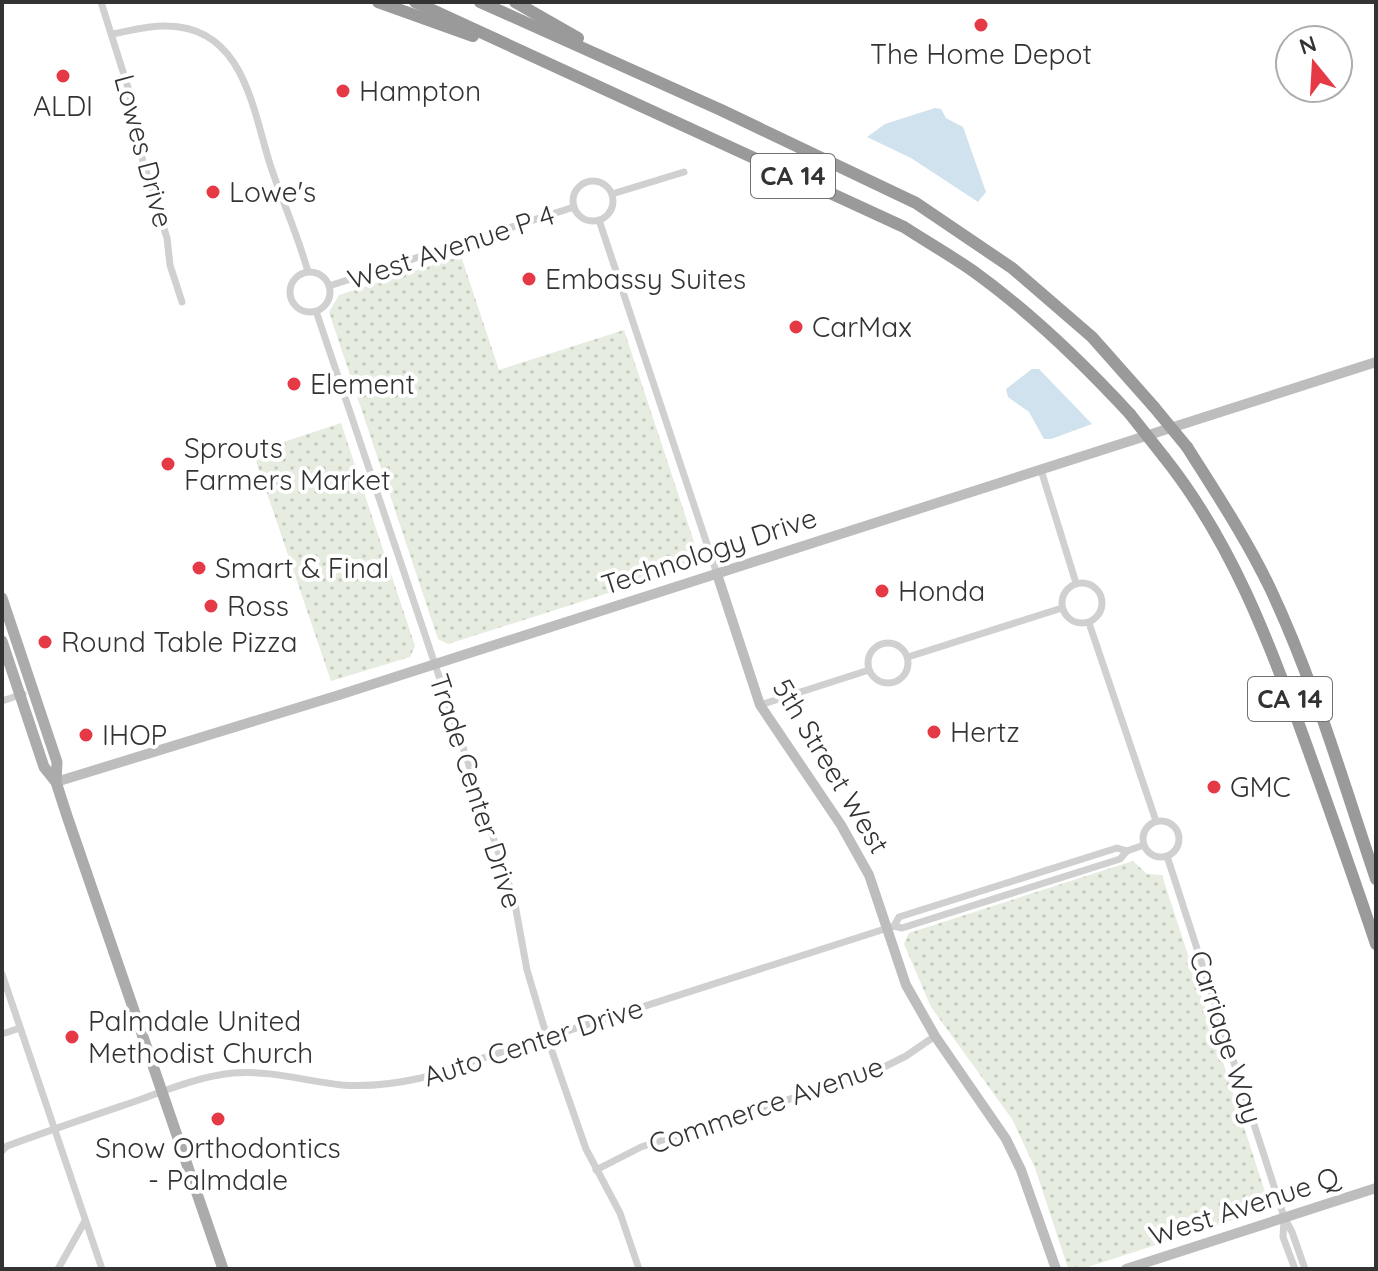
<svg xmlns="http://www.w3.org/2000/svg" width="1378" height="1271" font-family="Quicksand,sans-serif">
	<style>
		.grass { fill: url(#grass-dots) }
		.water { fill: #cfe2ee }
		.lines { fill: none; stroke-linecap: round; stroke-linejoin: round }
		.street { stroke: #d0d0d0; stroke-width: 7 }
		.secondary { stroke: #bdbdbd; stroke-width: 10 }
		.primary { stroke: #ababab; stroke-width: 11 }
		.highway { stroke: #9a9a9a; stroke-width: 12 }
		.highway-bridge { stroke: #9a9a9a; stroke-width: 12 }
		.poi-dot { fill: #e63946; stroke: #fff; stroke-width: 3 }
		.labels { text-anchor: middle; stroke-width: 8; stroke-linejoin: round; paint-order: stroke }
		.shield { fill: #fff; stroke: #707070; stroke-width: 2 }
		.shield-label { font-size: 26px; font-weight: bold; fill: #333 }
		.poi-label { font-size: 28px; fill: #333; stroke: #fff; text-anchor: start }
		.street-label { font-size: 28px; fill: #333; stroke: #fff }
	</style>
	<defs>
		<pattern id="grass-dots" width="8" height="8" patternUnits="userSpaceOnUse" patternTransform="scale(2)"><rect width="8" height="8" fill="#e6ecdf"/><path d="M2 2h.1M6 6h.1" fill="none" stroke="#c6cbc0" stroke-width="1.8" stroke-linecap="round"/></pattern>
	</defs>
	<rect width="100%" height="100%" fill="#fff"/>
	<g class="grass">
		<path d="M461,256L499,370L624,330L698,554L693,566L448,644L438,639L329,312L339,295Z"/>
		<path d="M341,423L415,646L410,657L331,681L253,452Z"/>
		<path d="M1133,861L1147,874L1162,875L1267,1198L1260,1211L1082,1269L1068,1268L1035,1168L1012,1119L931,1007L904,944L909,933Z"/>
	</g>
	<g class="water">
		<path d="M935,108L941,109L946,118L963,127L986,192L978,202L911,158L867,137L885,124Z"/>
		<path d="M1032,369H1039L1092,424L1051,439H1044L1029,412L1008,397L1006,389Z"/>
	</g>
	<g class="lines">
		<g class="street">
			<path d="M101,2L130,94L132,126L167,238L170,265L182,302"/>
			<path d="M112,34C130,31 148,25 167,26C242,27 252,105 269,161C281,199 298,235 308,272"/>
			<circle cx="593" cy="201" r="20"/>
			<path d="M612,194L684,172"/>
			<path d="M599,220L717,574"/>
			<circle cx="310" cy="292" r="20"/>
			<path d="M329,286L574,207"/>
			<path d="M316,311L514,899L527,970L547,1037L586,1149L620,1213L639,1269"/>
			<path d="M1041,470L1076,583"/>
			<circle cx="1082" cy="603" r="20"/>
			<path d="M1089,623L1156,821"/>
			<circle cx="888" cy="663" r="20"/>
			<path d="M908,657L1062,608"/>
			<path d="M2,701L23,694"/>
			<path d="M760,705L869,670"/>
			<circle cx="1161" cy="839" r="18"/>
			<path d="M1167,856L1284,1217L1292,1232L1305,1269"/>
			<path d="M894,926L899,917L1117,848L1127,851"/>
			<path d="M2,974L102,1269"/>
			<path d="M2,1034L20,1028"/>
			<path d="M2,1151L7,1146C50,1130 95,1115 139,1100C169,1089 201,1076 233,1073C270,1070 305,1081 342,1085C369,1087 394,1084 421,1078L894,926L902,928L1120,859L1127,851L1144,845"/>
			<path d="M596,1170L641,1147L874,1072L906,1056L935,1036"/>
			<path d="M1284,1220L1283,1237L1295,1269"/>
			<path d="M58,1269L85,1221"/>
		</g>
		<g class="secondary">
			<path d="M717,574L760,705L841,825L869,875L906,985L935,1036L1006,1139L1021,1170L1056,1269"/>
			<path d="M56,782L339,695L1376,362"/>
			<path d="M1126,1269L1376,1188"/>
		</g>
		<g class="primary">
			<path d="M2,598L57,762L56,782L67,816L223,1269"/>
			<path d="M2,641L44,767L56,782"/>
		</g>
		<g class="highway">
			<path d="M378,2L473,36"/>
			<path d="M415,2L904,227C927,242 950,255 973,271C1030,312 1082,362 1130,414"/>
			<path d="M480,2L721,110L916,203L1012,268L1092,337L1154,407"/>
			<path d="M515,2L578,38"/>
			<path d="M1187,447C1216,493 1246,538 1270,588C1314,681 1343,782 1376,879"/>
			<path d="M1164,457C1231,541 1269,641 1305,741C1329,808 1353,876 1376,944"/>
		</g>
		<g class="highway-bridge">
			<path d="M1154,407L1187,447"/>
			<path d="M1130,414L1164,457"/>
		</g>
	</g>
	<g class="poi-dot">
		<circle cx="981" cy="25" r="8"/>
		<circle cx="63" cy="76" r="8"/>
		<circle cx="343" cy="91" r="8"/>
		<circle cx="213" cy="192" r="8"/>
		<circle cx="529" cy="279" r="8"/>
		<circle cx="796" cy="327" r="8"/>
		<circle cx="294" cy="384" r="8"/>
		<circle cx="168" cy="464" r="8"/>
		<circle cx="199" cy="568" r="8"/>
		<circle cx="882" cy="591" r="8"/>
		<circle cx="211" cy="606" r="8"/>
		<circle cx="45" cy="642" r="8"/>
		<circle cx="934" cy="732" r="8"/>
		<circle cx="86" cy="735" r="8"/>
		<circle cx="1214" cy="787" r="8"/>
		<circle cx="72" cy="1037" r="8"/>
		<circle cx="218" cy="1119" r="8"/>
	</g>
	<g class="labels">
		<g class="shield">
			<rect x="751" y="154" width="84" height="44" rx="6"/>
			<rect x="1248" y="677" width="84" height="44" rx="6"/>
		</g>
		<g class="shield-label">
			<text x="793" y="185">CA 14</text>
			<text x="1290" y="708">CA 14</text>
		</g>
		<g class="poi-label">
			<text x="981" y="64" text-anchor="middle">The Home Depot</text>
			<text x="359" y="101">Hampton</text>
			<text x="63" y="116" text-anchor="middle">ALDI</text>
			<text x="229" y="202">Lowe's</text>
			<text x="545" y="289">Embassy Suites</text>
			<text x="812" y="337">CarMax</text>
			<text x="310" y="394">Element</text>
			<text x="184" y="458">Sprouts<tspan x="184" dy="32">Farmers Market</tspan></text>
			<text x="215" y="578">Smart &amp; Final</text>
			<text x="898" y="601">Honda</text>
			<text x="227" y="616">Ross</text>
			<text x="61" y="652">Round Table Pizza</text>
			<text x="950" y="742">Hertz</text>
			<text x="102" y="745">IHOP</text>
			<text x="1230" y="797">GMC</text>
			<text x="88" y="1031">Palmdale United<tspan x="88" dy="32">Methodist Church</tspan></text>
			<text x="218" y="1158" text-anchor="middle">Snow Orthodontics<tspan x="218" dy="32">- Palmdale</tspan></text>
		</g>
		<g class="street-label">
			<text transform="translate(144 151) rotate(75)" y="10">Lowes Drive</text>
			<text transform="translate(451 247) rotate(-18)" y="10">West Avenue P 4</text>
			<text transform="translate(709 551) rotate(-18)" y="10">Technology Drive</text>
			<text transform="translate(831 766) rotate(59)" y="10">5th Street West</text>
			<text transform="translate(476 791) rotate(72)" y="10">Trade Center Drive</text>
			<text transform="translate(1226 1037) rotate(72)" y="10">Carriage Way</text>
			<text transform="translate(533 1042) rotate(-18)" y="10">Auto Center Drive</text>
			<text transform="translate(766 1105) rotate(-19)" y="10">Commerce Avenue</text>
			<text transform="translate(1244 1206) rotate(-18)" y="10">West Avenue Q</text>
		</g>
	</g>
	<rect width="1378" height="1271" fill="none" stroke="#333333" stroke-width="8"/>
	<g transform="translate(1314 64) rotate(342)"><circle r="38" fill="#ffffff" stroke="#adadad" stroke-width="2"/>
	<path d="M0-6L14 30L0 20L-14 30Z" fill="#e63946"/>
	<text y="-12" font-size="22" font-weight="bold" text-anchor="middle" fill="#333333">N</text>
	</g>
</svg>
